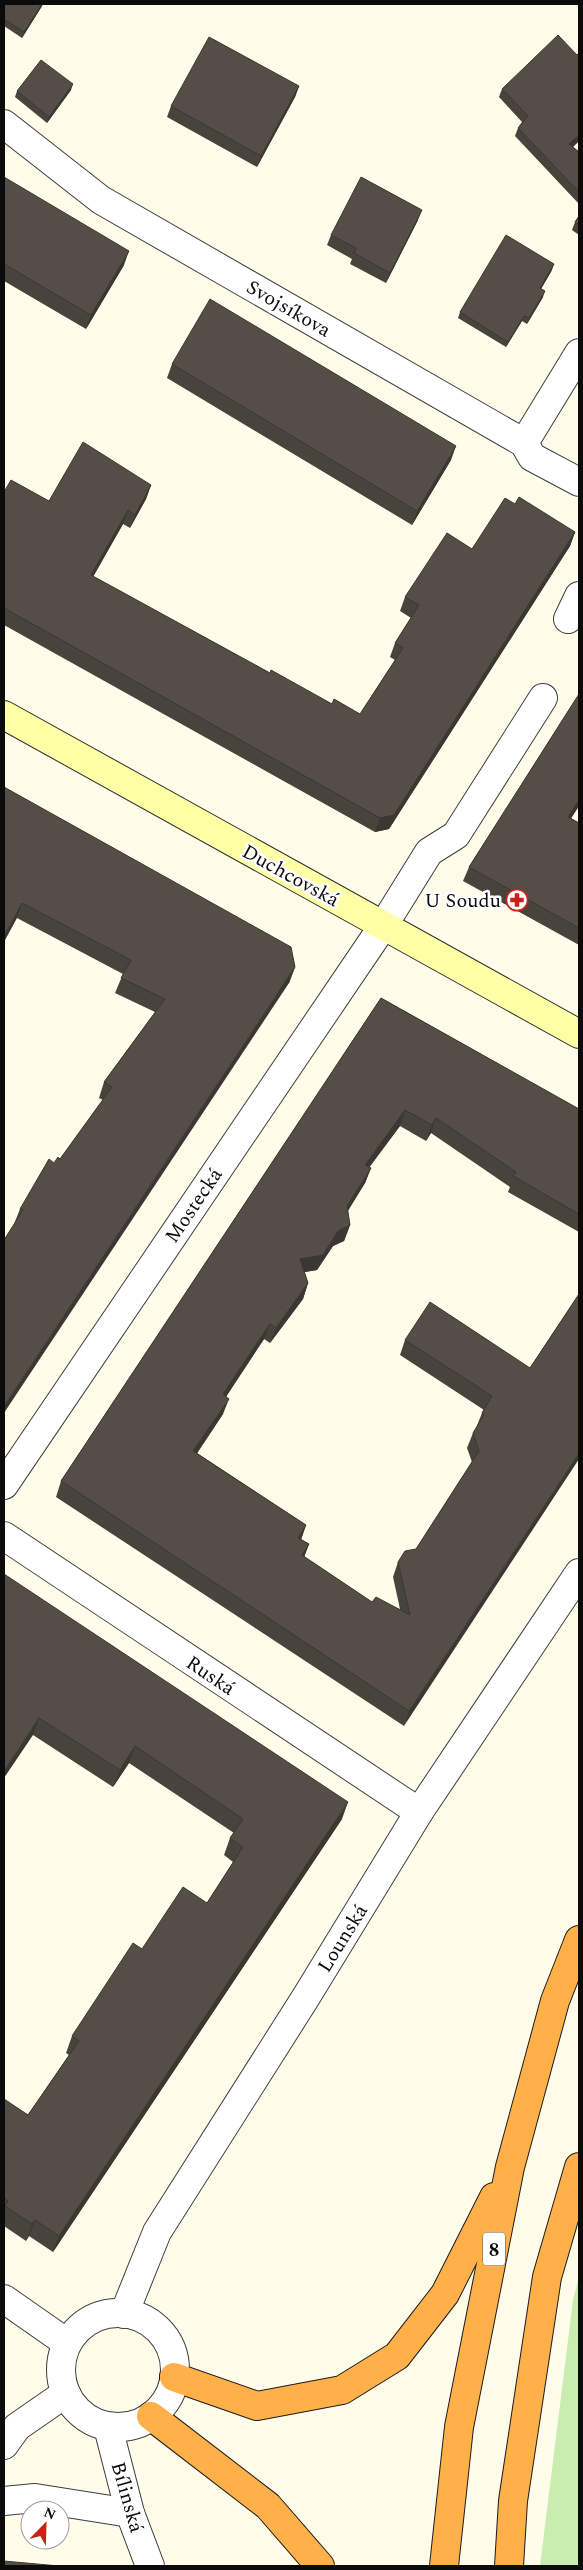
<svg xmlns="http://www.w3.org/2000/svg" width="583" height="2570" font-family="Spectral,serif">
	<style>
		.green { fill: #c9edb0 }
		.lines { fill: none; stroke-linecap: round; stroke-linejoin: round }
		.street-casing { stroke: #3e3e3e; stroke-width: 30 }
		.secondary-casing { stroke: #2d2d2d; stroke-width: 30 }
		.highway-casing { stroke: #1c1c1c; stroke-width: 30 }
		.street { stroke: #fff; stroke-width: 28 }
		.secondary { stroke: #ffffa5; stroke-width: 28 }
		.highway { stroke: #ffb048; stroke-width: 28 }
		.wall { fill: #49433d }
		.shaded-wall { fill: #3c3732 }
		.building { fill: #554e47; stroke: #3c3732 }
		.labels { text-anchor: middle; stroke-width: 5; stroke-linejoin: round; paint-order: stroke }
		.shield { fill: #fff; stroke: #545454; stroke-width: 1 }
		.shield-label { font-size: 19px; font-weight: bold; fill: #0b0b0b }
		.street-label { font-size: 20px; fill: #0b0b0b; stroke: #fff }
		.poi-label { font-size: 20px; fill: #0b0b0b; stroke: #fff; text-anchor: end }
	</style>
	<rect width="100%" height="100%" fill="#fffdea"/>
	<path class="green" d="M579,2277V2566H540L573,2300Z"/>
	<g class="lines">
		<g class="street-casing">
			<g id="street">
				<path d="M4,124L101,200L524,443L532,457L579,482"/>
				<path d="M524,443L579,353"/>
				<path d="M568,619L579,596"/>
				<path d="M4,1485L383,926L429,852L456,835L543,698"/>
				<path d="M4,1536L419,1812"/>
				<path d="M4,2299L67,2343"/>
				<circle cx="118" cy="2370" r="57"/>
				<path d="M124,2314L157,2232L306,1997L419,1812L579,1573"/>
				<path d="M108,2427L130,2513L150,2566"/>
				<path d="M4,2445L17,2427L66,2393"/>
				<path d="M4,2501L35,2498L130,2513"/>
			</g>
		</g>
		<g class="secondary-casing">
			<path id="secondary" d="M4,715L579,1034"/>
		</g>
		<g class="highway-casing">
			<g id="highway">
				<path d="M174,2377L257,2406L342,2390L397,2356L445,2294L494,2197"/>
				<path d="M151,2416L268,2506L320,2566"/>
				<path d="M444,2566L459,2427L510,2167L555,2001L579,1940"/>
				<path d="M509,2566L513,2501L547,2277L579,2167"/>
			</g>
		</g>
		<use href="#street" class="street"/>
		<use href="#secondary" class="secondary"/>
		<use href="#highway" class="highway"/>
	</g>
	<g class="wall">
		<path d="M4,4L42,6L22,38L4,26Z"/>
		<path d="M299,86L295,97L257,167L167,117L171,106Z"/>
		<path d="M502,89L579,141L573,147L579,152V204L515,136L518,128L522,122L499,97Z"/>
		<path d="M71,90L47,123L15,97L17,91Z"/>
		<path d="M4,177L124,265L86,329L4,281Z"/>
		<path d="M579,216V235L572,230L575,222Z"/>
		<path d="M418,220L386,283L350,264L352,259L327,245L331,235Z"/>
		<path d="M552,270L541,289L543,297L527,324L522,321L506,347L458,318L460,312Z"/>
		<path d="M172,364L451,460L412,525L167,378Z"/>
		<path d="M151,485L146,499L130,528L123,524L93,577L270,673L332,704L360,714L395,660L390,657L395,643L411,618L400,611L405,597L472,549L515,504L575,532L570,546L389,829L375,832L4,625V492L49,501Z"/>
		<path d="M579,694V806L571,818L579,823V945L463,881L469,867Z"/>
		<path d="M4,787L295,967L289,983L14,1224L20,1209L54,1163L60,1159L103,1100L99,1098L104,1082L155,1012L115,993L123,974L17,918Z"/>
		<path d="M381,998L579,1109V1232L508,1192L510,1187L431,1133L426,1141L400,1126L369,1167L371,1168L365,1183L348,1211L350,1225L344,1241L333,1246L317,1270L304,1272L308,1283L303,1299L270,1343L264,1339L226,1397L223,1414L197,1453L306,1525L301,1539L309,1544L304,1557L372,1602L400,1609L393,1577L398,1562L416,1549L472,1462L467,1448L473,1433L476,1428L482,1413L484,1410L400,1355L405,1340L530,1368L579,1294L404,1726L56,1497L61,1481Z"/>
		<path d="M4,1574L342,1819L53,2252L29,2236L26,2241L4,2226V2099L28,2115L69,2055L66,2053L72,2036L142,1949L207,1903L233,1862L224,1855L230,1838L234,1833L129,1763L113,1787L33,1735Z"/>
	</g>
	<g class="shaded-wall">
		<path d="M42,4H43L42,6L22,38L24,32Z"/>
		<path d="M73,84L71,90L47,123L49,117Z"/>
		<path d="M299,86L295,97L257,167L261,156Z"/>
		<path d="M579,135V141L566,153L569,144Z"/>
		<path d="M422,210L418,220L386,283L390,273Z"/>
		<path d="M129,251L124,265L86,329L91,315Z"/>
		<path d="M554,264L552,270L538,294L540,288Z"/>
		<path d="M545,291L543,297L527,324L529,318Z"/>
		<path d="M524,316L522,321L506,347L508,342Z"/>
		<path d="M456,446L451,460L412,525L417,511Z"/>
		<path d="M151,485L146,499L130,528L135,515Z"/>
		<path d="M128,510L123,524L86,589L91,575Z"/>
		<path d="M575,532L570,546L389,829L375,832L380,818Z"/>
		<path d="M579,800V806L563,831L568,817Z"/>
		<path d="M22,903L17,918L4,942V936Z"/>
		<path d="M295,967L289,983L4,1413V1406Z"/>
		<path d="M405,1110L400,1126L360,1180L365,1165Z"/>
		<path d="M436,1118L431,1133L426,1141L432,1125Z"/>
		<path d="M371,1168L365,1183L341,1221L347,1206Z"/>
		<path d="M350,1225L344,1241L333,1246L317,1270L294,1274L300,1259L338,1231Z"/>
		<path d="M308,1283L303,1299L270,1343L276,1328Z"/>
		<path d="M270,1324L264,1339L217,1410L223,1394Z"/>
		<path d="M229,1399L223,1414L188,1467L193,1451Z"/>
		<path d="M579,1453V1459L404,1726L409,1711Z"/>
		<path d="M306,1525L301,1540L298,1538Z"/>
		<path d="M309,1544L303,1560L302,1555Z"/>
		<path d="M39,1718L33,1735L4,1778V1771Z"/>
		<path d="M135,1746L129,1763L113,1787L120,1770Z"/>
		<path d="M348,1802L342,1819L53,2252L59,2236Z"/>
		<path d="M35,2220L29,2236L26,2241L32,2224Z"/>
	</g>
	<g class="building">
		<path d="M4,4H42L24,32L4,19Z"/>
		<path d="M558,35L577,55L579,53V135L569,144L579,152V192L518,128L528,116L502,89Z"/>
		<path d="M209,37L299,86L261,156L171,106Z"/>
		<path d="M41,60L73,84L49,117L17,91Z"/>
		<path d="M4,177L129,251L91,315L4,264Z"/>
		<path d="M361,177L422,210L390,273L354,253L356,248L331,235Z"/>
		<path d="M579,216V224L575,222Z"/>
		<path d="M506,235L554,264L540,288L545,291L529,318L524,316L508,342L460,312Z"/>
		<path d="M210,299L456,446L417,511L172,364Z"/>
		<path d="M83,442L151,485L135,515L128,510L91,575L270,673L271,670L332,704L334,699L360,714L403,648L395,643L419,605L405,597L447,533L472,549L505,498L515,504L519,497L575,532L394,815L380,818L4,608V492L11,480L49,501Z"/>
		<path d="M579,694V800L568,817L579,823V928L469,867Z"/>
		<path d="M4,787L291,947L295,967L4,1406V1240L23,1210L20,1209L49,1159L54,1163L58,1157L60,1159L112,1087L104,1082L165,999L121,978L131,960L22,903L4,936Z"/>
		<path d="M381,998L579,1109V1214L513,1176L516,1172L436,1118L432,1125L405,1110L365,1165L371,1168L347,1206L350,1225L338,1231L323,1255L300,1259L308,1283L276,1328L270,1324L223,1394L229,1399L193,1451L306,1525L298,1538L309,1544L302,1555L372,1602L376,1597L410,1615L398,1562L405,1551L416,1549L479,1451L473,1433L484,1415L482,1413L492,1396L405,1340L430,1302L530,1368L579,1294V1453L409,1711L61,1481Z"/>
		<path d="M4,1574L348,1802L59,2236L35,2220L32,2224L5,2206L8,2201L4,2198V2099L28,2115L79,2041L72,2036L133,1943L142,1949L183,1887L207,1903L243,1847L230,1838L243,1819L135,1746L120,1770L39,1718L4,1771Z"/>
		<path d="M4,2561L59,2566H4Z"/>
	</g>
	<defs>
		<g id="pharmacy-ring" transform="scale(1.125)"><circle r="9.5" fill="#fff" stroke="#c82217" stroke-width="1.5"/><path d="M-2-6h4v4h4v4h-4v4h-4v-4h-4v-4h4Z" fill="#c82217"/></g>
	</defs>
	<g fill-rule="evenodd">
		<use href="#pharmacy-ring" x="517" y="900"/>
	</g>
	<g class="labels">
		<rect class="shield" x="483" y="2232.5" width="22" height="33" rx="4"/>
		<g class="shield-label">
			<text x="494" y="2256">8</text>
		</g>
		<g class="street-label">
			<text transform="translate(289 308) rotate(30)" y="7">Svojsíkova</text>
			<text transform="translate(291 875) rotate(29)" y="7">Duchcovská</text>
			<text transform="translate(193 1205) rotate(-56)" y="7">Mostecká</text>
			<text transform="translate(211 1675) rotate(34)" y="7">Ruská</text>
			<text transform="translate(342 1938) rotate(-58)" y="7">Lounská</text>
			<text transform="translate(128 2497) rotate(74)" y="7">Bílinská</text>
		</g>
		<g class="poi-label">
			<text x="501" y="907">U Soudu</text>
		</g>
	</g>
	<rect width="583" height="2570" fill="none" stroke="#0b0b0b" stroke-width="10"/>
	<g transform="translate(45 2525) rotate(23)"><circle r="24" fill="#ffffff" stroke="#9d9d9d"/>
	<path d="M0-4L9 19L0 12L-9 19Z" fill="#c82217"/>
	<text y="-8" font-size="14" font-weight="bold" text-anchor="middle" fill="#0b0b0b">N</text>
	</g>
</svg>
